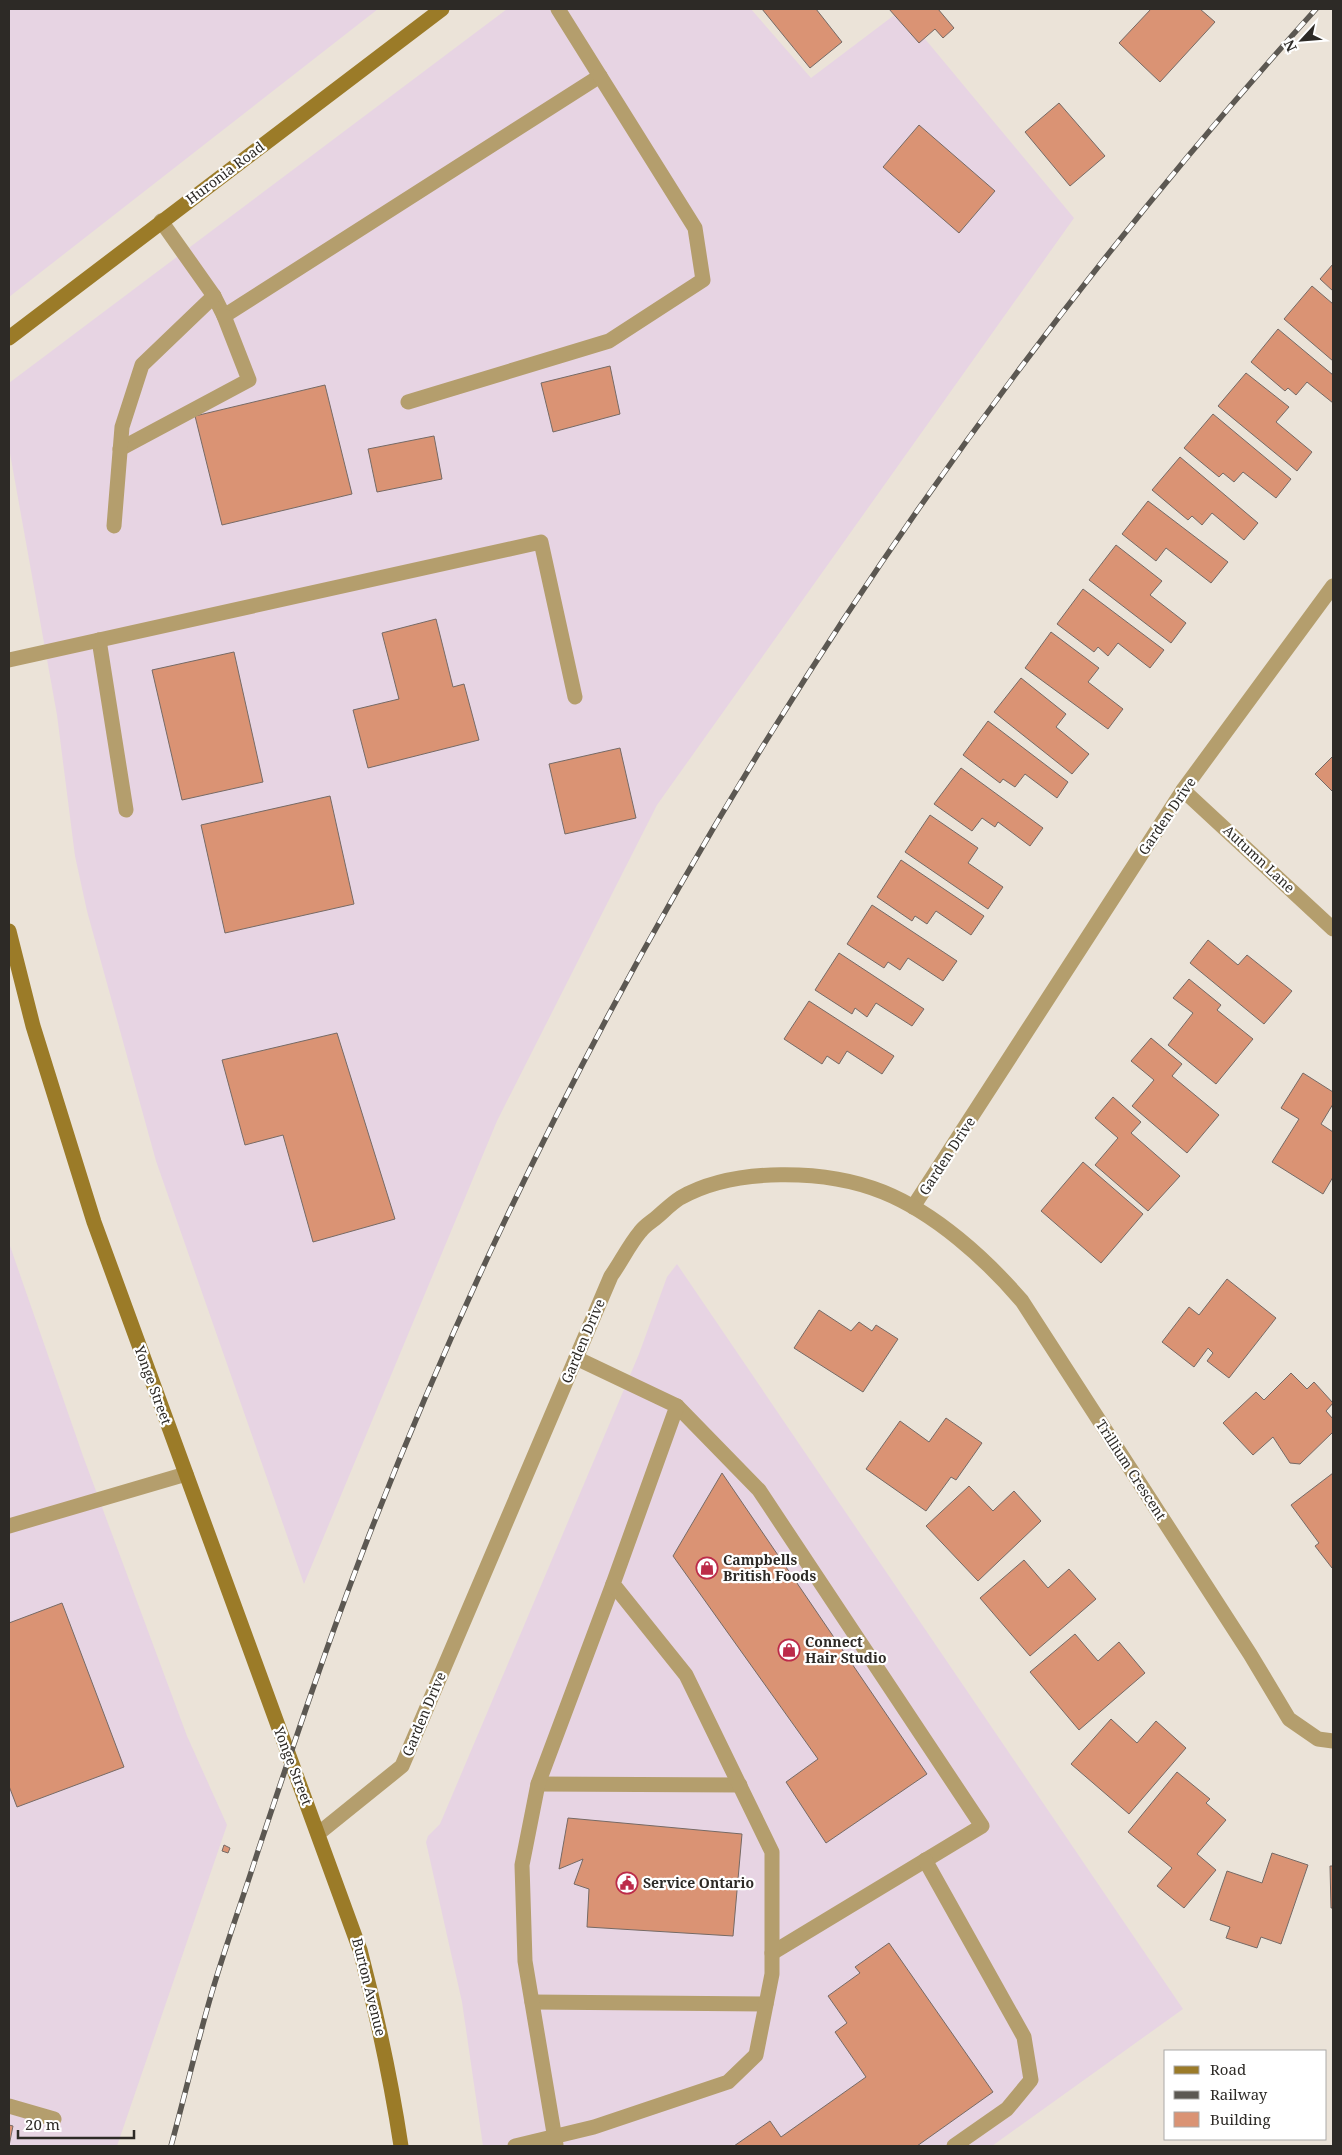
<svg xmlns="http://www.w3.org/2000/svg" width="1342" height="2155" font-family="'Noto Serif',serif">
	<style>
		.commercial { fill: #e7d4e3 }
		.building { fill: #da9374; stroke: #766a65 }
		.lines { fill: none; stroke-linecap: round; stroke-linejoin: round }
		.lane { stroke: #b49e6d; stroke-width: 15 }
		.street { stroke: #b49e6d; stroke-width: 15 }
		.secondary { stroke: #9b7b28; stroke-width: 15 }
		.rail-casing { stroke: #5c5852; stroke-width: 5.5 }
		.rail { stroke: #fff; stroke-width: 4; stroke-dasharray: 11; stroke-linecap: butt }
		.labels { text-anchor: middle; stroke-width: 4.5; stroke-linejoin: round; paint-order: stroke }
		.street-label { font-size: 14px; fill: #2d2a26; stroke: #fff }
		.poi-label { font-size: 14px; font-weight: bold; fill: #2d2a26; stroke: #fff; text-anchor: start }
	</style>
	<rect width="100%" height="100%" fill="#ebe3d8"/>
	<g class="commercial">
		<path d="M9,9H378L9,297Z"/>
		<path d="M507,9H751L811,78L901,10L1074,218L657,805L497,1121L304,1584L156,1161L87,911L75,856L57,715L9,448V383Z"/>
		<path d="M9,1243L83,1456L187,1736L227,1825L117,2146H9Z"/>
		<path d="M677,1264L1183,2009L992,2146H483L462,2002L426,1842L428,1836L440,1824L639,1354L667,1277Z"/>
	</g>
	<g class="building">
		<path d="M762,9H816L842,42L810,68Z"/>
		<path d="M889,9H938L954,28L943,38L935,29L919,43Z"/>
		<path d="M1151,9H1200L1215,22L1160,82L1119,43Z"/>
		<path d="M1059,103L1105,156L1070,186L1025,132Z"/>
		<path d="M919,125L995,191L959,233L883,167Z"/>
		<path d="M1333,264V291L1320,279Z"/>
		<path d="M1312,286L1333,304V361L1284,319Z"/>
		<path d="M1278,329L1333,375V403L1307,382L1296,395L1288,388L1285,391L1251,362Z"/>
		<path d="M610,366L620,414L553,432L541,383Z"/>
		<path d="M1246,373L1289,407L1276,422L1312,452L1297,471L1218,406Z"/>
		<path d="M325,385L352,494L222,525L195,416Z"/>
		<path d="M1213,414L1291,479L1276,498L1243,472L1234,482L1223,473L1219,477L1184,448Z"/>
		<path d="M434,436L442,479L377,492L368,449Z"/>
		<path d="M1180,457L1258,523L1244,540L1212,513L1202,525L1192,516L1188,520L1152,490Z"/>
		<path d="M1148,501L1228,562L1211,583L1166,548L1156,561L1122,534Z"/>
		<path d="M1116,545L1162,581L1150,595L1186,623L1171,643L1089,580Z"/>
		<path d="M1083,589L1164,650L1150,668L1118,643L1108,656L1098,647L1094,652L1057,624Z"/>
		<path d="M436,619L453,687L464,684L479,740L368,768L353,710L399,699L382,633Z"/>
		<path d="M1051,632L1099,668L1088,682L1123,709L1108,729L1025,668Z"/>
		<path d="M234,652L263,782L182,800L152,670Z"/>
		<path d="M1021,678L1066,714L1056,727L1089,754L1072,774L994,712Z"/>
		<path d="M988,721L1068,782L1057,798L1025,774L1015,787L1003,779L1000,783L963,755Z"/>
		<path d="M620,748L636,818L565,834L549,764Z"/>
		<path d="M1333,756V792L1315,774Z"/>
		<path d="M961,768L1043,828L1030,846L998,822L995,827L982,818L972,831L934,804Z"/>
		<path d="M330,796L354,904L225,933L201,825Z"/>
		<path d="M930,815L978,848L968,863L1003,887L988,909L905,852Z"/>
		<path d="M901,860L984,916L971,935L936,911L927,924L915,916L912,921L877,897Z"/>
		<path d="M872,905L957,961L943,981L908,958L900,970L888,962L884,968L847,944Z"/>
		<path d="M1208,940L1238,965L1247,955L1292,991L1264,1024L1190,963Z"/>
		<path d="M839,953L924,1009L912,1026L876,1003L867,1017L855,1008L852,1014L815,990Z"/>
		<path d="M1189,979L1221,1005L1217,1010L1253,1039L1216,1084L1168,1045L1193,1013L1173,998Z"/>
		<path d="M809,1001L894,1056L882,1074L847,1051L839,1064L827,1056L822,1064L784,1039Z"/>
		<path d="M337,1033L395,1219L313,1242L283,1135L245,1145L222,1060Z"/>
		<path d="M1151,1038L1182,1064L1172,1076L1219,1115L1187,1153L1132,1106L1154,1080L1131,1061Z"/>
		<path d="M1303,1073L1333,1092V1104L1321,1124L1333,1132V1177L1323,1194L1272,1162L1299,1119L1281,1108Z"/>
		<path d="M1113,1097L1141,1122L1131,1133L1180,1176L1148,1211L1095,1165L1118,1138L1095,1118Z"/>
		<path d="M1083,1162L1143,1214L1101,1263L1041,1211Z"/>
		<path d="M1227,1279L1276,1318L1229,1378L1207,1361L1213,1353L1208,1348L1194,1367L1162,1342L1189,1307L1199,1315Z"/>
		<path d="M819,1310L851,1331L859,1322L872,1331L876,1325L898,1339L863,1392L794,1348Z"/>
		<path d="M1291,1373L1307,1389L1314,1382L1333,1403L1326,1411L1333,1419V1432L1300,1464L1290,1463L1273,1437L1253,1455L1223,1423L1256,1392L1264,1400Z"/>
		<path d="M946,1418L982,1443L956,1480L951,1477L926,1511L866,1469L900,1421L929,1442Z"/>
		<path d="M722,1473L927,1774L826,1843L786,1782L818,1759L673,1556Z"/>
		<path d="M1333,1473V1568H1332L1315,1546L1319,1543L1291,1505Z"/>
		<path d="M969,1486L993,1511L1014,1491L1041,1521L978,1581L926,1526Z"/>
		<path d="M1024,1560L1048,1588L1069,1569L1096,1599L1030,1656L980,1598Z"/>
		<path d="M62,1603L124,1767L17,1807L9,1786V1623Z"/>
		<path d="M1075,1634L1098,1661L1119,1642L1145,1673L1079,1730L1030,1672Z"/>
		<path d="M1111,1719L1137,1743L1156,1721L1186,1748L1129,1814L1071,1764Z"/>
		<path d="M1177,1772L1210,1799L1206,1803L1226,1820L1197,1854L1216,1870L1184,1908L1157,1886L1172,1868L1128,1832Z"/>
		<path d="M568,1818L742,1834L733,1936L587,1927L589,1889L574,1884L583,1859L559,1869Z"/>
		<path d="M224,1845L230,1848L228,1853L222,1851Z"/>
		<path d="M1272,1853L1308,1865L1281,1944L1261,1937L1257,1948L1226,1938L1230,1927L1210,1920L1227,1871L1262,1883Z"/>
		<path d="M1330,1866H1333V1908H1331Z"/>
		<path d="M889,1943L993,2092L917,2146H734L770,2121L781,2137L866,2077L835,2032L847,2023L828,1996L860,1973L855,1967Z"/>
		<path d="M9,2125L13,2126L9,2146Z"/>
	</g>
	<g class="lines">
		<g class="lane">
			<path d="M161,221L214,296L224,316L600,76"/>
			<path d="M408,402L609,341L703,280L695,228L558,9"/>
			<path d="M120,449L249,380L224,316"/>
			<path d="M114,526L122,427L142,365L214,296"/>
			<path d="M99,640L126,810"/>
			<path d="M9,660L541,542L575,697"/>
			<path d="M677,1406L759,1490L982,1826L772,1953"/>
			<path d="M9,1526L186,1474"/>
			<path d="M538,1784L740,1785"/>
			<path d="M925,1860L1024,2037L1031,2080L1007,2109L954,2146"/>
			<path d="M532,2002L766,2004"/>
			<path d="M9,2106L54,2119"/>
			<path d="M556,2145L525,1961L522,1865L538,1784L613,1584"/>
			<path d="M515,2146L594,2127L728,2082L756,2055L772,1974V1852L686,1675L613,1584L677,1406L576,1358"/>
		</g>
		<g class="street">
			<path d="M1183,790L1333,929"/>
			<path d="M913,1207L1183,790L1333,586"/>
			<path d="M319,1833L402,1766L611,1276C621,1262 629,1245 640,1232C644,1226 651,1222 657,1217C664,1211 672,1203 680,1198C734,1167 826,1169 883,1192C935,1213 986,1259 1022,1301L1250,1654L1289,1719L1318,1739L1333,1741"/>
		</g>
		<g class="secondary">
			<path d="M9,338L442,9"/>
			<path d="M9,931L33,1026L94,1222L360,1950C377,2015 391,2080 401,2146"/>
		</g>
		<g class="rail-casing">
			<path id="rail" d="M171,2146C185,2095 197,2043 212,1992C226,1944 243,1898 258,1851C293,1746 328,1641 368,1538C587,976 912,456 1316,9"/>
		</g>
		<use href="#rail" class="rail"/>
	</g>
	<defs>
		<g id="shop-ring" transform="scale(1.125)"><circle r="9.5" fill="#fff" stroke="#bc2b49" stroke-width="1.5"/><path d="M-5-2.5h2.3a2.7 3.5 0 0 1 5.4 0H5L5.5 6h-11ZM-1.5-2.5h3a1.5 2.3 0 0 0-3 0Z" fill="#bc2b49"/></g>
		<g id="civic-ring" transform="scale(1.125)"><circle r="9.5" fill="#fff" stroke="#bc2b49" stroke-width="1.5"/><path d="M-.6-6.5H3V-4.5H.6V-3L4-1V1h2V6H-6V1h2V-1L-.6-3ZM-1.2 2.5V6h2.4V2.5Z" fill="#bc2b49"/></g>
	</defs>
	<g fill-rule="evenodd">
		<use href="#shop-ring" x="707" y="1568"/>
		<use href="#shop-ring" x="789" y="1650"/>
		<use href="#civic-ring" x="627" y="1883"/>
	</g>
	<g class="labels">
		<g class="street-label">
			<text transform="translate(225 173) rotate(-37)" y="5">Huronia Road</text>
			<text transform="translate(1167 816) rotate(-56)" y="5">Garden Drive</text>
			<text transform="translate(1259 859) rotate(43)" y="5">Autumn Lane</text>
			<text transform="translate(947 1156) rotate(-57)" y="5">Garden Drive</text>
			<text transform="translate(583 1341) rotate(-67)" y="5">Garden Drive</text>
			<text transform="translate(153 1385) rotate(70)" y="5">Yonge Street</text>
			<text transform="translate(1131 1470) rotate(57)" y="5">Trillium Crescent</text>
			<text transform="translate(424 1714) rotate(-67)" y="5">Garden Drive</text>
			<text transform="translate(293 1766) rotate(69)" y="5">Yonge Street</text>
			<text transform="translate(369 1987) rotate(76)" y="5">Burton Avenue</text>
		</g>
		<g class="poi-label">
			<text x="723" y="1565">Campbells<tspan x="723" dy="16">British Foods</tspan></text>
			<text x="805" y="1647">Connect<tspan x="805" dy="16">Hair Studio</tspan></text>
			<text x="643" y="1888">Service Ontario</text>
		</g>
	</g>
	<rect width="1342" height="2155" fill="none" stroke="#2d2a26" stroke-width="20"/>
	<rect x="1164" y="2050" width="162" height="90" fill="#ffffff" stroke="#abaaa8"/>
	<rect x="1174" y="2066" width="25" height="8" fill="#9b7b28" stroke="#abaaa8"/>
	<text x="1210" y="2075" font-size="15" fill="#2d2a26">Road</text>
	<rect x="1174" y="2091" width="25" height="8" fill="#5c5852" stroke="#abaaa8"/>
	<text x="1210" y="2100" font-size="15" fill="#2d2a26">Railway</text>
	<rect x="1174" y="2112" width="25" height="15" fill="#da9374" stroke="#abaaa8"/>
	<text x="1210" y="2125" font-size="15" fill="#2d2a26">Building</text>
	<g transform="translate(1302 40) rotate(244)" stroke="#ffffff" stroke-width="4" paint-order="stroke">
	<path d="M0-4L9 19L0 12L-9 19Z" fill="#2d2a26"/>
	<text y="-8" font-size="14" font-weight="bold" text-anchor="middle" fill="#2d2a26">N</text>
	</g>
	<path d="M18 2130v8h116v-8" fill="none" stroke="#2d2a26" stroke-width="2.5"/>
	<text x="25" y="2130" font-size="15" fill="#2d2a26" stroke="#ffffff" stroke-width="4" paint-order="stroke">20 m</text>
</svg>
